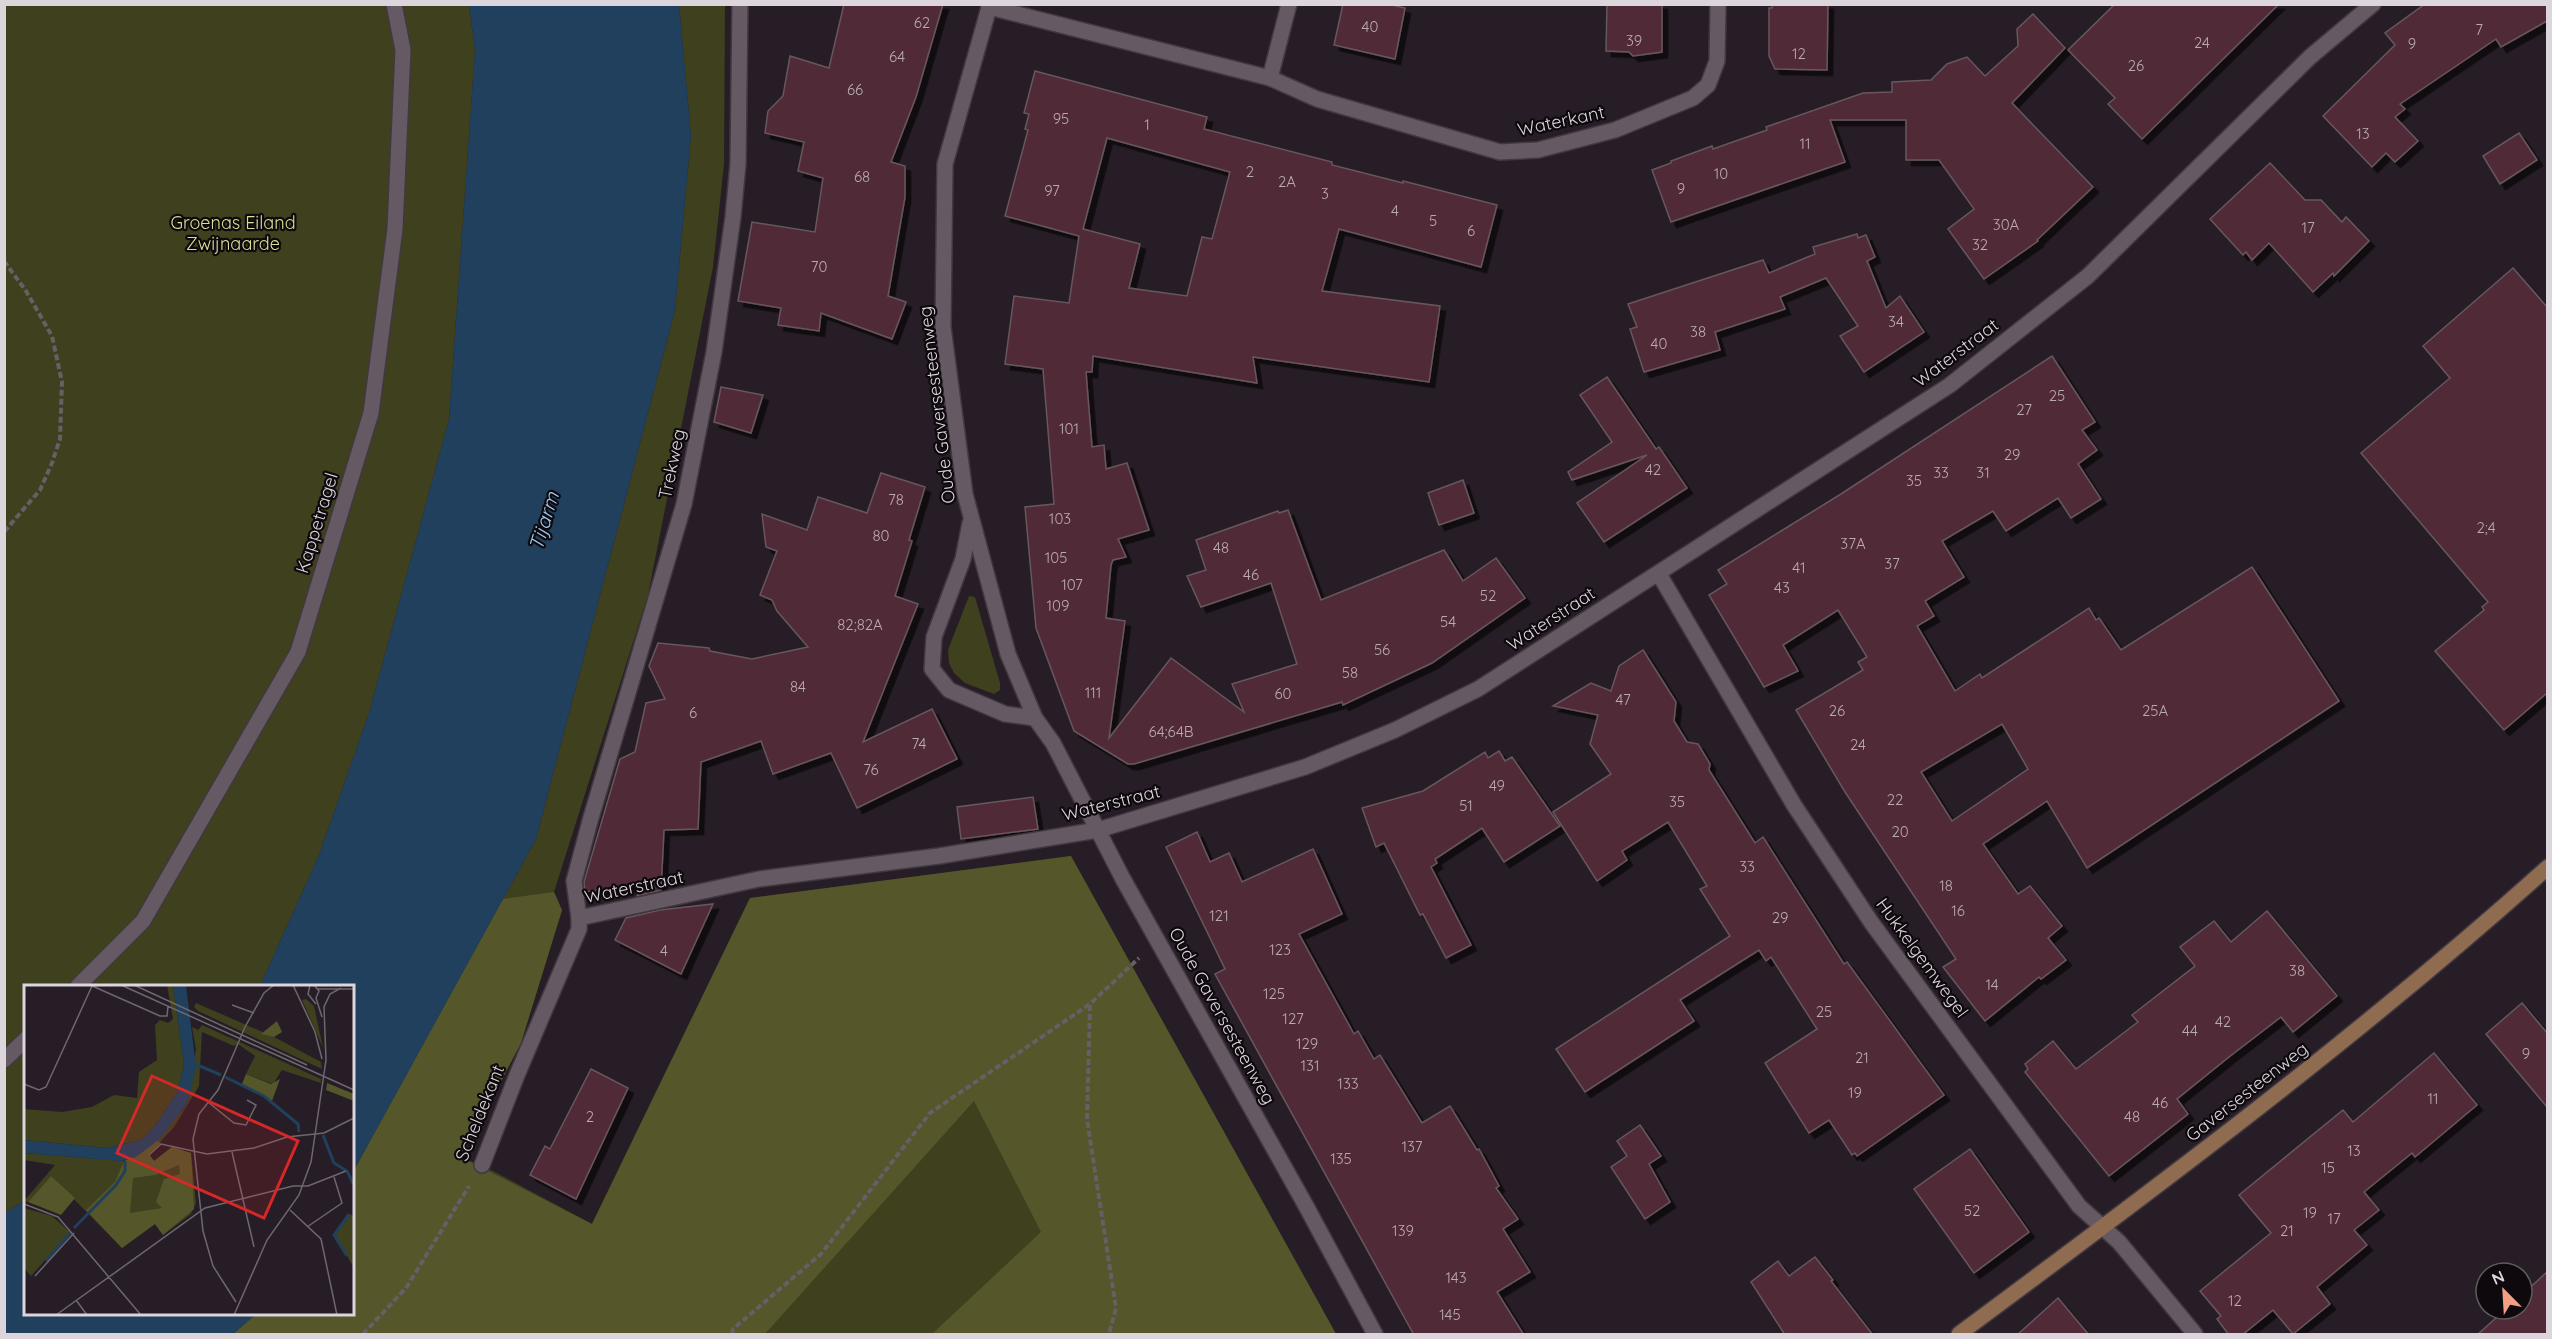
<svg xmlns="http://www.w3.org/2000/svg" width="2552" height="1339" font-family="Quicksand,sans-serif">
	<style>
		.green { fill: #3f401e }
		.forest { fill: #55562a }
		.water { fill: #20405d }
		.building { fill: #512939; stroke: #67575d; stroke-width: 1.5; fill-rule: evenodd; filter: url(#shadow) }
		.lines { fill: none; stroke-linecap: round; stroke-linejoin: round }
		.lane-casing { stroke: #413840; stroke-width: 18 }
		.street-casing { stroke: #413840; stroke-width: 18 }
		.secondary-casing { stroke: #413840; stroke-width: 18 }
		.path { stroke: #675e66; stroke-width: 4; stroke-dasharray: 6 3; stroke-linecap: butt }
		.lane { stroke: #655964; stroke-width: 15 }
		.street { stroke: #655964; stroke-width: 15 }
		.secondary { stroke: #8f6c50; stroke-width: 15 }
		.labels { text-anchor: middle; stroke-width: 4.5; stroke-linejoin: round; paint-order: stroke }
		.number-label { font-size: 15px; fill: #b9aab2 }
		.street-label { font-size: 18px; fill: #dcd5db; stroke: #0d090d }
		.park-label { font-size: 18px; fill: #dbde95; stroke: #0d090d }
		.water-label { font-size: 20px; font-style: italic; fill: #a0cbf5; stroke: #0d090d }
		.inset-river { fill: none; stroke: #20405d; stroke-width: 3 }
		.inset-road { fill: none; stroke: #6f676e; stroke-width: 1.5 }
		.view { fill: #d62828; fill-opacity: 0.15; stroke: #d62828; stroke-width: 3 }
		.inset-edge { fill: none; stroke: #dcd5db; stroke-width: 3 }
	</style>
	<defs>
		<filter id="shadow"><feDropShadow dx="5.5" dy="5.5" stdDeviation="0" flood-color="#0009"/></filter>
	</defs>
	<rect width="100%" height="100%" fill="#271d26"/>
	<g class="green">
		<path d="M5,5H469L475,50L449,419L369,713L319,855L260,986H26L25,1200L5,1213Z"/>
		<path d="M679,5H725L724,164L713,267L648,595L554,892L562,910L521,1043L461,1157L493,1171L592,1224L750,898L1071,856L1336,1334H233L256,1314H352L353,1172L536,839L675,310L691,135Z"/>
		<path d="M969,596L975,597L977,604L1000,683V690L994,694L965,683L954,673L949,663L948,650Z"/>
	</g>
	<path class="forest" d="M1071,856L1336,1334H932L1041,1232L974,1101L765,1334H233L256,1314H352L353,1172L503,899L554,892L562,910L521,1043L461,1157L592,1224L750,898Z"/>
	<g class="water">
		<path d="M469,5H679L691,135L675,310L536,839L353,1172L352,986H260L319,855L369,713L449,419L475,50Z"/>
		<path d="M25,1200L26,1314H256L233,1334H5V1213Z"/>
	</g>
	<g class="building">
		<path d="M844,4H943L916,97L891,162L905,166V197L888,296L906,302L892,339L821,313L819,331L778,325L781,308L738,301L752,222L815,232L823,178L798,171L804,142L765,133L768,111L783,96L790,56L829,68Z"/>
		<path d="M1343,4H1387L1405,8L1395,59L1334,45Z"/>
		<path d="M1607,4H1662V52L1633,56L1629,52L1606,51Z"/>
		<path d="M1772,4H1828L1827,70L1775,69L1769,56V8H1772Z"/>
		<path d="M2115,4H2279L2142,139L2108,104L2115,98L2068,50Z"/>
		<path d="M2425,4H2547V21L2501,47L2496,39L2400,104L2405,109L2395,117L2418,141L2395,162L2386,153L2372,167L2323,116L2395,45L2385,33Z"/>
		<path d="M2033,14L2065,48L2012,103L2093,187L2037,240L2038,241L1984,279L1948,229L1974,209L1939,160H1906V120H1830L1845,162L1671,222L1652,170L1671,163V161L1712,146L1713,149L1767,130L1766,127L1863,93L1892,92V82L1931,80L1947,64L1967,57L1985,76L2018,46L2017,29Z"/>
		<path d="M1035,71L1207,117L1204,129L1332,162V165L1403,183V181L1497,205L1481,267L1339,229L1322,291L1440,306L1429,382L1253,357L1257,383L1093,356L1092,372H1086L1092,447L1104,445L1106,469L1127,463L1149,530L1118,539L1126,557L1113,560L1111,565L1106,618L1125,621L1109,738L1171,658L1244,712L1232,684L1297,664L1271,583L1201,607L1187,576L1206,570L1196,540L1278,511L1279,513L1288,510L1321,600L1444,550L1463,581L1496,558L1525,598L1432,663L1343,705L1342,702L1134,764H1128L1074,731L1036,628L1025,507L1054,504L1043,369L1005,364L1014,296L1069,303L1079,236L1005,216L1028,130L1025,129L1029,114L1024,113ZM1107,138L1230,172L1212,239L1202,237L1187,296L1129,288L1140,244L1083,229Z"/>
		<path d="M2519,133L2537,160L2500,184L2483,156Z"/>
		<path d="M2270,163L2305,200H2321L2342,222L2346,217L2369,241L2334,276L2333,273L2313,292L2269,243L2252,260L2246,252L2243,255L2210,219Z"/>
		<path d="M1857,234L1858,238L1866,235L1875,257L1867,261L1886,308L1900,296L1924,332L1864,372L1840,336L1858,326L1826,278L1780,297L1785,309L1715,332L1720,350L1644,372L1630,329L1637,327L1628,304L1763,260L1769,273L1815,254L1813,247Z"/>
		<path d="M2513,268L2547,307V693L2504,730L2435,651L2484,610L2482,607L2488,602L2361,453L2450,378L2423,346Z"/>
		<path d="M2052,356L2095,422L2082,430L2097,450L2078,464L2101,499L2071,518L2058,498L2006,531L1993,511L1942,541L1964,577L1925,601L1934,616L1917,626L1955,691L1980,674L1982,678L2089,608L2096,620L2099,618L2121,650L2252,567L2339,701L2087,868L2047,801L1983,844L2018,894L2030,886L2062,926L2048,938L2066,960L2041,979L2039,977L1985,1021L1943,967L1956,959L1845,792L1796,710L1863,670L1858,662L1867,657L1838,610L1783,645L1798,671L1764,687L1709,595L1727,584L1718,570L1841,494ZM2002,724L2028,769L1952,821L1921,772Z"/>
		<path d="M1607,377L1656,449L1659,447L1687,488L1604,542L1577,503L1647,455L1572,480L1568,472L1612,442L1580,395Z"/>
		<path d="M721,387L763,395L751,433L714,422Z"/>
		<path d="M881,473L925,487L909,540L912,541L895,596L918,604L863,742L932,709L957,759L857,808L831,753L773,774L761,741L701,762L698,829L664,830L661,890L637,896L643,884L585,892L584,882L620,759L635,752L646,703L665,699L649,666L658,643L709,648L710,651L752,659L808,647L777,611L772,600L760,595L777,551L766,547L762,514L807,530L818,497L867,513Z"/>
		<path d="M1463,480L1474,513L1439,525L1428,493Z"/>
		<path d="M1643,650L1676,702L1674,721L1687,742L1698,744L1710,764L1709,770L1755,843L1763,837L1844,964L1847,962L1944,1095L1857,1156L1855,1153L1852,1155L1829,1120L1809,1133L1765,1063L1817,1029L1771,957L1766,961L1759,950L1680,1000L1694,1021L1585,1092L1556,1049L1730,936L1700,889L1707,886L1668,822L1622,851L1627,860L1597,881L1553,812L1611,774L1590,744L1598,715L1553,706L1591,683L1611,691L1619,666Z"/>
		<path d="M1499,751L1505,761L1512,757L1560,826L1504,862L1482,828L1435,859L1437,863L1431,867L1471,945L1446,958L1423,914L1420,915L1384,843L1376,847L1362,808L1423,791L1485,752L1488,758Z"/>
		<path d="M1033,797L1038,829L961,839L957,807Z"/>
		<path d="M1197,832L1210,862L1229,853L1242,882L1313,849L1342,914L1299,934L1354,1034L1358,1031L1374,1059L1380,1055L1422,1123L1450,1106L1477,1150L1479,1149L1499,1186L1496,1188L1518,1219L1503,1229L1530,1272L1497,1292L1524,1335H1414L1215,974L1225,969L1166,847Z"/>
		<path d="M713,904L681,974L615,940L626,918L660,910Z"/>
		<path d="M2267,911L2337,996L2293,1032L2281,1017L2229,1057L2177,1099L2188,1114L2109,1176L2025,1072L2028,1069L2025,1064L2053,1041L2076,1069L2138,1022L2132,1015L2195,966L2180,947L2214,921L2231,942Z"/>
		<path d="M2522,1003L2547,1033V1107L2486,1034Z"/>
		<path d="M2434,1053L2477,1105L2415,1157L2412,1153L2364,1192L2379,1210L2354,1230L2367,1245L2317,1287L2330,1304L2293,1334L2273,1310L2242,1335H2229L2217,1319L2221,1316L2200,1291L2271,1233L2239,1195L2343,1110L2353,1122Z"/>
		<path d="M591,1069L628,1088L576,1199L530,1175L545,1146L550,1149Z"/>
		<path d="M1640,1125L1661,1156L1649,1164L1670,1202L1645,1219L1611,1167L1627,1156L1617,1141Z"/>
		<path d="M1970,1149L2029,1232L1974,1273L1914,1189Z"/>
		<path d="M1815,1257L1833,1280L1831,1281L1873,1335H1785L1751,1282L1778,1261L1789,1276Z"/>
		<path d="M2547,1272V1335H2477L2506,1309H2522V1295Z"/>
		<path d="M2058,1298L2089,1335H2017L2047,1308Z"/>
	</g>
	<g class="lines">
		<g class="lane-casing">
			<g id="lane">
				<path d="M579,918L574,881L590,821L684,504L714,352L733,217L738,164L740,4"/>
				<path d="M78,986L143,921L298,652L371,413L395,229L403,50L394,4"/>
				<path d="M4,1060L26,1039"/>
			</g>
		</g>
		<g class="street-casing">
			<g id="street">
				<path d="M990,4L945,164L943,327L965,494L1008,654L1035,718L1053,743L1123,879L1306,1206L1375,1334"/>
				<path d="M989,7L1270,78L1317,99L1500,152L1538,150L1615,130L1693,98L1708,85L1717,61L1718,4"/>
				<path d="M1270,78L1289,4"/>
				<path d="M970,523L963,559L934,637L932,669L949,690L1005,714L1035,718"/>
				<path d="M1659,574L1794,805L1871,922L2079,1206L2119,1242L2195,1334"/>
				<path d="M482,1165L517,1075L579,929V918L759,879L939,856L1098,830L1305,767L1395,730L1478,689L1950,385L2088,276L2310,57L2373,4"/>
			</g>
		</g>
		<g class="secondary-casing">
			<path id="secondary" d="M1959,1334C2160,1185 2361,1035 2548,867"/>
		</g>
		<g class="path">
			<path d="M4,261L26,291L52,336L62,382L60,439L52,463L40,490L4,532"/>
			<path d="M1090,1005L1087,1119L1116,1308L1109,1334"/>
			<path d="M363,1334L406,1288L469,1186"/>
			<path d="M732,1334L733,1329L821,1254L930,1113L1090,1004L1139,958"/>
		</g>
		<use href="#lane" class="lane"/>
		<use href="#street" class="street"/>
		<use href="#secondary" class="secondary"/>
	</g>
	<g class="labels">
		<g class="number-label">
			<text x="922" y="28">62</text>
			<text x="1370" y="32">40</text>
			<text x="2479" y="35">7</text>
			<text x="1634" y="46">39</text>
			<text x="2202" y="48">24</text>
			<text x="2412" y="49">9</text>
			<text x="1799" y="59">12</text>
			<text x="897" y="62">64</text>
			<text x="2136" y="71">26</text>
			<text x="855" y="95">66</text>
			<text x="1061" y="124">95</text>
			<text x="1147" y="130">1</text>
			<text x="2363" y="139">13</text>
			<text x="1805" y="149">11</text>
			<text x="1250" y="177">2</text>
			<text x="1721" y="179">10</text>
			<text x="862" y="182">68</text>
			<text x="1287" y="187">2A</text>
			<text x="1681" y="194">9</text>
			<text x="1052" y="196">97</text>
			<text x="1325" y="199">3</text>
			<text x="1395" y="216">4</text>
			<text x="1433" y="226">5</text>
			<text x="2006" y="230">30A</text>
			<text x="2308" y="233">17</text>
			<text x="1471" y="236">6</text>
			<text x="1980" y="250">32</text>
			<text x="819" y="272">70</text>
			<text x="1896" y="327">34</text>
			<text x="1698" y="337">38</text>
			<text x="1659" y="349">40</text>
			<text x="2057" y="401">25</text>
			<text x="2024" y="415">27</text>
			<text x="1069" y="434">101</text>
			<text x="2012" y="460">29</text>
			<text x="1653" y="475">42</text>
			<text x="1941" y="478">33</text>
			<text x="1983" y="478">31</text>
			<text x="1914" y="486">35</text>
			<text x="896" y="505">78</text>
			<text x="1060" y="524">103</text>
			<text x="2486" y="533">2;4</text>
			<text x="881" y="541">80</text>
			<text x="1853" y="549">37A</text>
			<text x="1221" y="553">48</text>
			<text x="1056" y="563">105</text>
			<text x="1892" y="569">37</text>
			<text x="1799" y="573">41</text>
			<text x="1251" y="580">46</text>
			<text x="1072" y="590">107</text>
			<text x="1782" y="593">43</text>
			<text x="1488" y="601">52</text>
			<text x="1058" y="611">109</text>
			<text x="1448" y="627">54</text>
			<text x="860" y="630">82;82A</text>
			<text x="1382" y="655">56</text>
			<text x="1350" y="678">58</text>
			<text x="798" y="692">84</text>
			<text x="1093" y="698">111</text>
			<text x="1283" y="699">60</text>
			<text x="1623" y="705">47</text>
			<text x="1837" y="716">26</text>
			<text x="2155" y="716">25A</text>
			<text x="693" y="718">6</text>
			<text x="1171" y="737">64;64B</text>
			<text x="919" y="749">74</text>
			<text x="1858" y="750">24</text>
			<text x="871" y="775">76</text>
			<text x="1497" y="791">49</text>
			<text x="1895" y="805">22</text>
			<text x="1677" y="807">35</text>
			<text x="1466" y="811">51</text>
			<text x="1900" y="837">20</text>
			<text x="1747" y="872">33</text>
			<text x="1946" y="891">18</text>
			<text x="1958" y="916">16</text>
			<text x="1219" y="921">121</text>
			<text x="1780" y="923">29</text>
			<text x="1280" y="955">123</text>
			<text x="664" y="956">4</text>
			<text x="2297" y="976">38</text>
			<text x="1992" y="990">14</text>
			<text x="1274" y="999">125</text>
			<text x="1824" y="1017">25</text>
			<text x="1293" y="1024">127</text>
			<text x="2223" y="1027">42</text>
			<text x="2190" y="1036">44</text>
			<text x="1307" y="1049">129</text>
			<text x="2526" y="1059">9</text>
			<text x="1862" y="1063">21</text>
			<text x="1310" y="1071">131</text>
			<text x="1348" y="1089">133</text>
			<text x="1855" y="1098">19</text>
			<text x="2433" y="1104">11</text>
			<text x="2160" y="1108">46</text>
			<text x="590" y="1122">2</text>
			<text x="2132" y="1122">48</text>
			<text x="1412" y="1152">137</text>
			<text x="2354" y="1156">13</text>
			<text x="1341" y="1164">135</text>
			<text x="2328" y="1173">15</text>
			<text x="1972" y="1216">52</text>
			<text x="2310" y="1218">19</text>
			<text x="2334" y="1224">17</text>
			<text x="1403" y="1236">139</text>
			<text x="2287" y="1236">21</text>
			<text x="1456" y="1283">143</text>
			<text x="2235" y="1306">12</text>
			<text x="1450" y="1320">145</text>
		</g>
		<g class="street-label">
			<text transform="translate(1561 121) rotate(-12)" y="6">Waterkant</text>
			<text transform="translate(1956 353) rotate(-37)" y="6">Waterstraat</text>
			<text transform="translate(937 405) rotate(-97)" y="6">Oude Gaversesteenweg</text>
			<text transform="translate(672 464) rotate(-78)" y="6">Trekweg</text>
			<text transform="translate(317 523) rotate(-73)" y="6">Kappetragel</text>
			<text transform="translate(1551 619) rotate(-33)" y="6">Waterstraat</text>
			<text transform="translate(1111 803) rotate(-14)" y="6">Waterstraat</text>
			<text transform="translate(634 887) rotate(-12)" y="6">Waterstraat</text>
			<text transform="translate(1922 958) rotate(54)" y="6">Hukkelgemwegel</text>
			<text transform="translate(1222 1016) rotate(61)" y="6">Oude Gaversesteenweg</text>
			<text transform="translate(2247 1092) rotate(-38)" y="6">Gaversesteenweg</text>
			<text transform="translate(480 1113) rotate(-68)" y="6">Scheldekant</text>
		</g>
		<g class="park-label">
			<text x="233" y="229">Groenas Eiland<tspan x="233" dy="21">Zwijnaarde</tspan></text>
		</g>
		<g class="water-label">
			<text transform="translate(544 521) rotate(-73)" y="7">Tijarm</text>
		</g>
	</g>
	<g transform="translate(24 985)">
		<rect width="330" height="330" fill="#271d26"/>
		<path d="M143,0H149L160,79L154,106L131,141L117,155L83,163L0,155V124L38,127L68,122L90,110L113,113L115,87L133,75L131,40L136,35L144,38L149,34ZM282,14L290,21L299,63L278,15ZM172,18L250,52L297,77L298,84L174,26L170,22ZM178,40L297,94V98L258,85L249,99L222,89L231,71L214,59L210,61L178,47L175,101L150,142L125,169L130,176L148,162L167,168L172,218L167,229L139,250L131,239L98,263L27,191L4,217L0,216L31,180L0,175V168L101,176L158,126L164,117L172,64L168,42L174,45ZM0,223L28,231L46,247L7,291L0,283ZM325,229L330,231V283L311,250Z" fill="#3f401e"/>
		<path d="M253,36L258,47L250,52L237,49ZM222,89L247,99L256,94L248,116L218,99ZM303,98L330,109V116L302,105ZM133,156L137,158L125,169L130,176L148,162L167,168L170,224L139,250L131,239L98,263L62,225L91,197L100,176ZM155,180L156,189L140,194L132,217L138,223L106,228L109,193L131,190ZM27,191L51,213L37,230L4,217Z" fill="#55562a" fill-rule="evenodd"/>
		<path d="M149,0H162L172,82L164,117L137,153L112,172L97,176L0,168V155L83,163L117,155L131,141L154,106L160,79Z" fill="#20405d"/>
		<path class="inset-river" d="M171,79L197,90M201,92L240,111L274,139L275,147M299,150L310,178L323,186L330,200M50,243L92,200L101,186V176M323,271L310,250L325,229M22,276L46,248"/>
		<path class="inset-road" d="M66,0L136,31H143L144,21M97,0L330,105M110,0L283,80M269,0L291,47L298,74M286,0L284,9L292,19M290,0L295,6L292,13L298,32M294,4H330M208,20L230,28M0,99L15,105L22,102L68,1M184,117L210,138L222,140L232,120L223,115M208,167L230,262M125,170L137,159L183,169L230,163L263,152L300,148L330,133M0,219L34,232L117,330M266,225L297,254L313,330M283,242L318,218L310,192M11,291L50,248M52,315L63,330M212,317L189,281L179,246L169,154L175,129L194,105L221,42L240,8L250,0M32,330L181,223L269,201H284L322,186M210,330L243,255L275,210L287,177L302,75L300,22L306,9L317,3"/>
		<path class="view" d="M128,91L274,156L240,233L93,168Z"/>
		<rect width="330" height="330" class="inset-edge"/>
	</g>
	<rect width="2552" height="1339" fill="none" stroke="#dcd5db" stroke-width="12"/>
	<g transform="translate(2504 1291) rotate(336)"><circle r="28" fill="#0d090d" stroke="#605b5f" stroke-width="1.5"/>
	<path d="M0-4.5L10 22L0 15L-10 22Z" fill="#f39f83"/>
	<text y="-9" font-size="16" font-weight="bold" text-anchor="middle" fill="#dcd5db">N</text>
	</g>
</svg>
